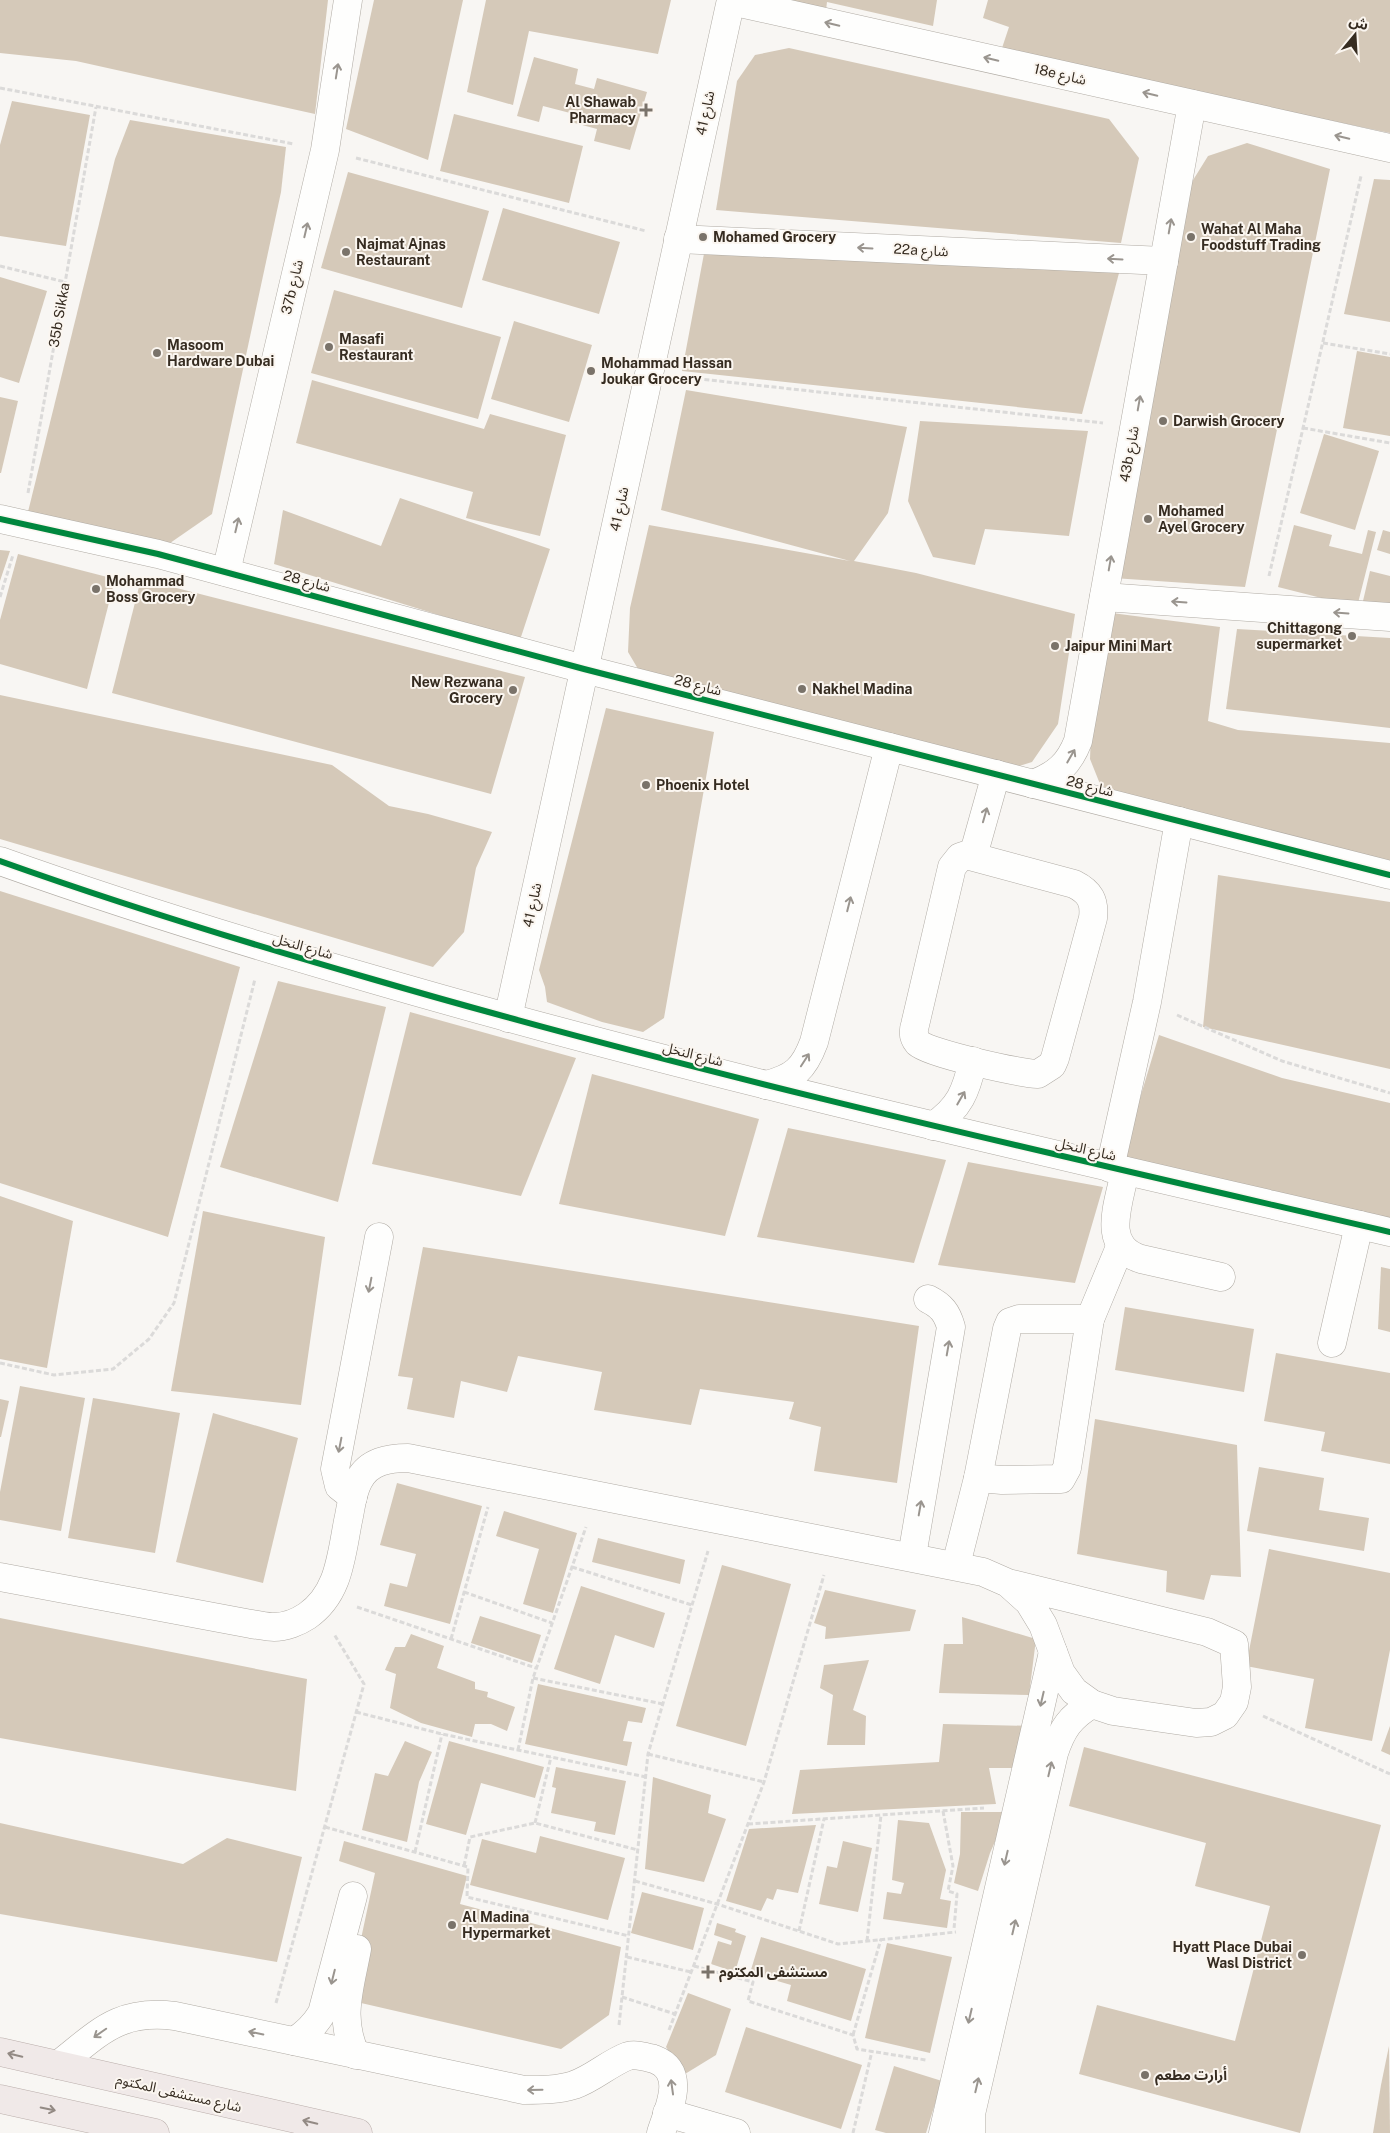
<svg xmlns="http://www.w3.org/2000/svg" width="1390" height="2133" font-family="'Public Sans','Noto Sans Arabic',sans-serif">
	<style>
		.building { fill: #d5c9b9 }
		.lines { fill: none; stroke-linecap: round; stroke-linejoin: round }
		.minor-casing { stroke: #b0aba4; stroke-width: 29 }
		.major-casing { stroke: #baaeab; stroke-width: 29 }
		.path { stroke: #dbdad9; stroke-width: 3; stroke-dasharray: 5 2.5; stroke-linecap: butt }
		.minor { stroke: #fefefd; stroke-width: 28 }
		.major { stroke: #f0e9e8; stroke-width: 28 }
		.cycleway-casing { stroke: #fbf6f0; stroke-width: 9 }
		.cycleway { stroke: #00873e; stroke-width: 6 }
		.oneway { stroke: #9a958f }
		.oneway2 { stroke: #938a84 }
		.poi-dot { fill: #7a736a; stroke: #fbf6f0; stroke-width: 2 }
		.labels { text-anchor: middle; stroke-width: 4; stroke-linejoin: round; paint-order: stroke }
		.street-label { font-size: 14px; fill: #362c21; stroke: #fbf6f0 }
		.poi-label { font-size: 14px; font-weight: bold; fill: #362c21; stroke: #fbf6f0; text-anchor: start }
	</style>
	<rect width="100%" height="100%" fill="#f8f6f3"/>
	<g class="building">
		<path d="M0,0H328L315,114L76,61L0,53Z"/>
		<path d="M374,0H463L428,160L346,129Z"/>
		<path d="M486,0H671L658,54L529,31L513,105L467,92Z"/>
		<path d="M790,0H937L933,26L827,2L825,18Z"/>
		<path d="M988,0H1390V133L1001,51L1009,27L983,18Z"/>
		<path d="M789,48L1109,119L1139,158L1121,243L716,210L737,81L755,55Z"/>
		<path d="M534,57L578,69L575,84L594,89L597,78L647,92L630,150L594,141L597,129L571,122L574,114L543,106L539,122L517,116Z"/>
		<path d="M12,101L90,115L66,246L0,236V145Z"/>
		<path d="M454,114L583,146L569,203L440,171Z"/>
		<path d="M130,120L286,147L281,192L212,514L160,550L26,520L115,159Z"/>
		<path d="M1247,143L1330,169L1245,587L1113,578L1151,413L1190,185L1208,156Z"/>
		<path d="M348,172L489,211L462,308L321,268Z"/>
		<path d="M1374,179L1390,180V322L1344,314Z"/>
		<path d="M503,208L620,242L599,314L482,280Z"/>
		<path d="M706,243L1119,273L1082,414L682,371Z"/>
		<path d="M0,277L47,291L19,383L0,377Z"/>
		<path d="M334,290L501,337L478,419L311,373Z"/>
		<path d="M514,321L592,345L569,422L491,399Z"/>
		<path d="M1357,351L1390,357V436L1343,428Z"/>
		<path d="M312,380L484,429L490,414L566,435L540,536L466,518L473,492L296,443Z"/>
		<path d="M686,390L907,427L888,513L854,561L916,573L1075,614L1058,724L1032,762L1016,767L641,674L628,652L630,608L649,525L850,561L661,510Z"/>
		<path d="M0,397L18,401L1,473H0Z"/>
		<path d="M920,421L1088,431L1069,536L985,529L975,565L933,557L908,501Z"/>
		<path d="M1324,434L1379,451L1355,530L1300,513Z"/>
		<path d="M400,498L550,549L520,640L274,564L283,510L381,546Z"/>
		<path d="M1294,525L1332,535L1329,546L1362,554L1368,530L1376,532L1357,607L1278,587Z"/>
		<path d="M1383,530L1390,532V554L1377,550Z"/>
		<path d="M0,550L10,551L0,581Z"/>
		<path d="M18,554L115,579L87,689L0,664V620Z"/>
		<path d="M1370,571L1390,576V608L1363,601Z"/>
		<path d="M141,579L525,677L491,794L112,693Z"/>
		<path d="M1104,612L1220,627L1208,721L1238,730L1390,743V862L1102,789L1090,759L1092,706Z"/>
		<path d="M1237,629L1390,638V728L1226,709Z"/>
		<path d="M0,695L332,765L389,806L428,814L492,832L476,868L464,932L433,967L0,839Z"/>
		<path d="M606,708L714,732L664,1018L643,1032L602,1022L547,1002L545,987L539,970Z"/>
		<path d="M1218,875L1390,902V1069L1203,1027Z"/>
		<path d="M0,891L240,967L168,1237L0,1183Z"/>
		<path d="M278,981L386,1007L338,1202L220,1167Z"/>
		<path d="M410,1012L576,1058L521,1196L372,1164Z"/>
		<path d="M1159,1035L1282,1078L1390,1103V1223L1122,1158Z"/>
		<path d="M592,1074L759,1119L725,1236L559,1204Z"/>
		<path d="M788,1128L946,1160L914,1263L757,1237Z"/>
		<path d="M968,1162L1103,1187L1075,1283L938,1265Z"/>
		<path d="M0,1196L73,1221L47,1368L0,1359Z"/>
		<path d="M203,1211L325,1237L301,1405L171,1391Z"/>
		<path d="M423,1247L919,1326L897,1483L814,1471L821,1427L789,1419L794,1402L700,1389L691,1425L594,1410L602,1372L518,1356L507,1392L461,1381L454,1418L407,1409L413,1378L398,1376Z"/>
		<path d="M1381,1267L1390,1269V1332L1378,1329Z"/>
		<path d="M1125,1307L1254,1329L1244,1392L1115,1370Z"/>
		<path d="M1276,1353L1390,1373V1464L1321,1451L1325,1432L1264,1421Z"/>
		<path d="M20,1386L85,1398L61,1531L0,1520V1492Z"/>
		<path d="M93,1398L180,1413L155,1553L68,1538Z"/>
		<path d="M0,1399L9,1401L1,1437H0Z"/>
		<path d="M213,1413L298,1438L263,1583L176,1562Z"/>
		<path d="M1095,1419L1237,1445L1241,1577L1211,1575L1204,1600L1166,1592L1167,1571L1077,1554Z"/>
		<path d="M1259,1467L1324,1478L1319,1510L1369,1518L1364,1551L1247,1531Z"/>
		<path d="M397,1483L482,1506L450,1624L384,1606L390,1583L407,1587L416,1554L380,1545Z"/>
		<path d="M504,1511L577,1533L553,1613L523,1604L539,1549L496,1536Z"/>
		<path d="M598,1538L685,1560L680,1584L592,1562Z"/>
		<path d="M1269,1549L1390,1573V1650L1372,1741L1305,1728L1314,1679L1246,1666Z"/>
		<path d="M722,1565L791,1584L746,1746L676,1726Z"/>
		<path d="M581,1586L665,1613L654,1648L615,1635L600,1684L554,1669Z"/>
		<path d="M825,1590L916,1610L910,1631L825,1639L826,1627L814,1623Z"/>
		<path d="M480,1616L541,1635L532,1663L471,1643Z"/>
		<path d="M962,1617L1036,1639L1029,1695L939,1693L944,1644H963Z"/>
		<path d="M0,1618L307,1679L296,1791L0,1738Z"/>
		<path d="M411,1634L444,1646L437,1668L475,1682V1689L488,1692L487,1697L515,1707L507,1731L491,1724H475L472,1737L421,1723L390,1708L396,1674L385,1670L395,1647H405Z"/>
		<path d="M869,1660L853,1710L866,1716L865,1745H827L833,1695L820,1688L824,1665Z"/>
		<path d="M538,1684L646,1708L642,1723L628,1721L623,1741L632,1742L627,1766L525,1744Z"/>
		<path d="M943,1724L1033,1726L1021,1768H989L996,1804L792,1814L800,1770L939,1762Z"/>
		<path d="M1390,1726V1755L1381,1751Z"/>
		<path d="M405,1741L432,1752L419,1782L407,1842L362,1830L375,1773L388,1776Z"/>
		<path d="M449,1741L544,1767L535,1798L481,1783L466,1835L426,1824Z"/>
		<path d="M1084,1747L1381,1825L1300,2133L1079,2074L1097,2005L1235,2041L1270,1906L1195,1886L1206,1843L1069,1806Z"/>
		<path d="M556,1767L626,1781L615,1835L594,1831L596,1822L551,1813L556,1788L552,1787Z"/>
		<path d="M653,1777L711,1795L708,1813L726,1819L704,1882L645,1869Z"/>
		<path d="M961,1812H1008L990,1853L978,1891L954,1883L960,1854Z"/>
		<path d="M898,1820L929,1823L946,1870L940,1899L951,1901L947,1928L883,1919L887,1892L901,1894L904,1883L892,1880Z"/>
		<path d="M0,1823L183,1864L227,1838L302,1857L277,1962L0,1914Z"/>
		<path d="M816,1825L798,1893L777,1889L773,1900L767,1898L761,1911L726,1901L749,1829Z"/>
		<path d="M540,1836L625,1858L608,1920L470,1885L482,1839L536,1853Z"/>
		<path d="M344,1841L467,1876L460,1904L621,1947L609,2015L561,2049L348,2000L375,1873L339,1861Z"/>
		<path d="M843,1841L872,1848L858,1912L819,1904L827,1866L837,1868Z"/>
		<path d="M642,1892L704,1908L693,1950L631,1933Z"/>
		<path d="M717,1923L736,1929L735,1932L746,1936L735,1972L711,1964L718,1941L731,1945L732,1941L714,1935Z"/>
		<path d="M761,1937L866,1969L851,2021L787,2001L791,1985L750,1973Z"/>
		<path d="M887,1943L952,1957L930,2053L865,2038Z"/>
		<path d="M688,1993L731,2009L716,2055L685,2074L666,2047Z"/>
		<path d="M746,2027L862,2065L841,2129L725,2092Z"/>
		<path d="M1389,2046L1390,2133H1373L1381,2085Z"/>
		<path d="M894,2066L942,2081L926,2133H886L875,2130Z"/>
	</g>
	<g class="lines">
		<g class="minor-casing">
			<g id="minor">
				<path d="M731,1L1390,148"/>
				<path d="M678,239L1164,261"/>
				<path d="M0,519L158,554L584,669L1390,875"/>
				<path d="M226,572L325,150L348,0"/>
				<path d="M1104,597L1390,617"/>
				<path d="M1033,784C1057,775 1069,764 1078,741L1192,104"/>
				<path d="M966,855L1074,884C1090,892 1095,901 1093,918L1055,1058L1052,1065L1038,1074C1020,1073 930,1054 918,1043C913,1037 913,1031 915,1025L952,867L960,857Z"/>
				<path d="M973,856L996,774"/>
				<path d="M0,861C123,905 247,943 372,979C708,1077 1049,1153 1390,1232"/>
				<path d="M508,1018L731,0"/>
				<path d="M766,1085C794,1078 804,1069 814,1042L889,747"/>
				<path d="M933,1126C960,1108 966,1091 973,1061"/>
				<path d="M1110,1168L1147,1002L1179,821"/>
				<path d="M1125,1171C1119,1204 1100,1246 1141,1259L1221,1277"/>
				<path d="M1332,1343L1359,1225"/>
				<path d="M978,1478L1002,1480L1061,1479L1067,1468L1090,1319"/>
				<path d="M353,1497L339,1486L335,1469L379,1237"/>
				<path d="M912,1556L951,1327C947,1313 942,1306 928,1299"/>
				<path d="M956,1565L978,1478L1007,1329L1010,1322L1019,1319H1090L1120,1247"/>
				<path d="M0,1577L251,1624C259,1625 267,1627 274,1627C285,1627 298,1622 307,1616C339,1594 341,1557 348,1521C351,1508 352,1492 359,1480C369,1461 389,1458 408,1458L983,1572L1008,1583L1029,1602L1043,1625L1061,1673L1074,1691L1092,1704L1113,1711L1196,1723L1211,1722L1225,1715L1234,1702L1237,1687L1234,1644L1207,1632L1008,1583"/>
				<path d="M294,2041C306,2034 314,2026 322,2013L353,1896"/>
				<path d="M356,2055C338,2019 350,1987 357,1949"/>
				<path d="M58,2065C99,2033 118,2009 175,2016L524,2090C541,2090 558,2090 574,2085C594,2078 609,2063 628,2056C636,2054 646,2057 654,2059C688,2072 668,2110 661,2133"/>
				<path d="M667,2113L736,2133"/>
				<path d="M943,2133L1053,1652"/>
				<path d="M971,2133V2114L1054,1753C1062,1729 1070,1717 1092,1704"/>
			</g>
		</g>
		<g class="major-casing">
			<g id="major">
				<path d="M0,2052L358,2133"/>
				<path d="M0,2099L155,2133"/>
			</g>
		</g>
		<g class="path">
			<path d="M0,88L294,144"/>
			<path d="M356,158L646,231"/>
			<path d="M0,266L65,282"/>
			<path d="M1323,343L1390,354"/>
			<path d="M682,377L1103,423"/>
			<path d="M1303,428L1390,443"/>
			<path d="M28,493L96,107"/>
			<path d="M1269,576L1361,176"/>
			<path d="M0,597L13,555"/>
			<path d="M1177,1015L1282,1061L1390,1093"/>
			<path d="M0,1363L54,1375L113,1369L149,1339L174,1303L255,979"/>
			<path d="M572,1567L692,1605"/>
			<path d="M464,1592L552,1623"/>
			<path d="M357,1607L536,1668"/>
			<path d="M451,1639L488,1507"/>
			<path d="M533,1678L663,1704"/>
			<path d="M356,1712L442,1734L646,1777"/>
			<path d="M1263,1716L1390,1774"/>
			<path d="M518,1750L533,1678L586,1527"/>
			<path d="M648,1754L764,1782"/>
			<path d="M943,1811L953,1866L948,1891L957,1894L954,1929"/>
			<path d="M535,1823L551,1757"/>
			<path d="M748,1824L984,1808"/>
			<path d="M325,1827L468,1867L467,1897L629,1936"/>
			<path d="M415,1852L442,1734"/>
			<path d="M464,1866L470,1837L535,1823L638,1850"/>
			<path d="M635,1881L717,1904L838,1944L956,1932"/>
			<path d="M799,1931L824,1819"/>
			<path d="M867,1941L881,1815"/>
			<path d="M627,1957L691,1972"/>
			<path d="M694,1966L753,1982L748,2001L853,2035L857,2049L926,2060"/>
			<path d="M622,1997L675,2014"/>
			<path d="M276,2003L364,1684L334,1634"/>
			<path d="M619,2025L648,1754L708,1551"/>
			<path d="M669,2030L764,1782L824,1575"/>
			<path d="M853,2035L881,1939"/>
			<path d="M853,2133L872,2051"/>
		</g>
		<use href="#minor" class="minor"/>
		<use href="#major" class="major"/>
		<g class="cycleway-casing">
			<g id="cycleway">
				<path d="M0,519L158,554L584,669L1390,875"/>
				<path d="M0,861C123,905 247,943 372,979C708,1077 1049,1153 1390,1232"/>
			</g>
		</g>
		<use href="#cycleway" class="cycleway"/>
	</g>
	<defs><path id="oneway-shaft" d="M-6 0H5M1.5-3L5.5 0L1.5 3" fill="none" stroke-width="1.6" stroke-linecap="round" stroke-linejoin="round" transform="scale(1.25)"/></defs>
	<g class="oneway">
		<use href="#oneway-shaft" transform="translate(832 24) rotate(-167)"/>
		<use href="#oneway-shaft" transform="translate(991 59) rotate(-167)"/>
		<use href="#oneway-shaft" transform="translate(337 71) rotate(-81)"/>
		<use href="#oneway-shaft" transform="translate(1150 94) rotate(-167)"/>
		<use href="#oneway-shaft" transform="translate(1342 137) rotate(-167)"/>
		<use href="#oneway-shaft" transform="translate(1170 226) rotate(-80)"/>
		<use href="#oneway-shaft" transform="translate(306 230) rotate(-77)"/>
		<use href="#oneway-shaft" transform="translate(865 248) rotate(-177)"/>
		<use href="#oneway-shaft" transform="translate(1115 259) rotate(-177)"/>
		<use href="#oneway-shaft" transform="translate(1139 403) rotate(-80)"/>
		<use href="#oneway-shaft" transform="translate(237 525) rotate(-77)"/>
		<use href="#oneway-shaft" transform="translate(1110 563) rotate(-80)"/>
		<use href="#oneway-shaft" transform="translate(1179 602) rotate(-176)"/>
		<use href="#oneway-shaft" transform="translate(1341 613) rotate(-176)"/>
		<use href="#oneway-shaft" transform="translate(1071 756) rotate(-60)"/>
		<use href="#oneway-shaft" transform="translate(985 815) rotate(-74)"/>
		<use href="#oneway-shaft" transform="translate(849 904) rotate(-76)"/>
		<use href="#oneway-shaft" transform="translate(805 1060) rotate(-57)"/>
		<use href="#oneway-shaft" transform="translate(961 1098) rotate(-60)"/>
		<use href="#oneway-shaft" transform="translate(370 1285) rotate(101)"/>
		<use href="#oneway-shaft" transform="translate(948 1348) rotate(-80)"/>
		<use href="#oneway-shaft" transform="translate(340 1445) rotate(101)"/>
		<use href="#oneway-shaft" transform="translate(920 1508) rotate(-80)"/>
		<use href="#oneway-shaft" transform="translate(1042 1699) rotate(103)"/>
		<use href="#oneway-shaft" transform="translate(1050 1769) rotate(-77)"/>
		<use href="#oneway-shaft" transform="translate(1006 1858) rotate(103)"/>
		<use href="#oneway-shaft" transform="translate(1014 1927) rotate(-77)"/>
		<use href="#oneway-shaft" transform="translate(333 1977) rotate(104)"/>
		<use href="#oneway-shaft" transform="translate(970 2016) rotate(103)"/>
		<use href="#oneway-shaft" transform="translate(100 2033) rotate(145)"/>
		<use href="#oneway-shaft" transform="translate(256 2033) rotate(-168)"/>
		<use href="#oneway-shaft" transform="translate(977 2085) rotate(-77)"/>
		<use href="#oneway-shaft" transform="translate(672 2087) rotate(-98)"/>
		<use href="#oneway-shaft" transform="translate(535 2090) rotate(179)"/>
	</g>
	<g class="oneway2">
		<use href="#oneway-shaft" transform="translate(15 2055) rotate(-167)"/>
		<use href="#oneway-shaft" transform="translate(48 2109) rotate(12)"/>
		<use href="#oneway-shaft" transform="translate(310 2122) rotate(-167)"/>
	</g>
	<g class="poi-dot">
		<path d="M643.5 102.5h5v5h5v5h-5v5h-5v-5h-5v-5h5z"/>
		<circle cx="703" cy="237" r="5"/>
		<circle cx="1191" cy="237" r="5"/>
		<circle cx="346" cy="252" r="5"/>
		<circle cx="329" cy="347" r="5"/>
		<circle cx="157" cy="353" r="5"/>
		<circle cx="591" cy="371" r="5"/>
		<circle cx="1163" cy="421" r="5"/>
		<circle cx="1148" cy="519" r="5"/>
		<circle cx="96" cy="589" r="5"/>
		<circle cx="1352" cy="636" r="5"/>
		<circle cx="1055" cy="646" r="5"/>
		<circle cx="802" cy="689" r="5"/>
		<circle cx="513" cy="690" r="5"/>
		<circle cx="646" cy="785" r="5"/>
		<circle cx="452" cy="1925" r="5"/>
		<circle cx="1302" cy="1955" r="5"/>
		<path d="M705.5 1964.5h5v5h5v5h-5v5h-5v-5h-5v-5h5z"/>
		<circle cx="1145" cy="2075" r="5"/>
	</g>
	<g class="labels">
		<g class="street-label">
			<text transform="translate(1060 74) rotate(13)" y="5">18e شارع</text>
			<text transform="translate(705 113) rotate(-78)" y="5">شارع 41</text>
			<text transform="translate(921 250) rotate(3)" y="5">22a شارع</text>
			<text transform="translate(292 287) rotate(-77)" y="5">37b شارع</text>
			<text transform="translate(59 315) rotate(-80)" y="5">35b Sikka</text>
			<text transform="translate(1129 454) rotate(-80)" y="5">43b شارع</text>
			<text transform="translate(619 509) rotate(-78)" y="5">شارع 41</text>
			<text transform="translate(307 581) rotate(15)" y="5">شارع 28</text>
			<text transform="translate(698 685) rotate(14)" y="5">شارع 28</text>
			<text transform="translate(1090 786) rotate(14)" y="5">شارع 28</text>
			<text transform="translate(532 905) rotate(-78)" y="5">شارع 41</text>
			<text transform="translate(303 946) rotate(16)" y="5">شارع النخل</text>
			<text transform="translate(693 1054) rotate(14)" y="5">شارع النخل</text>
			<text transform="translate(1086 1149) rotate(13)" y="5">شارع النخل</text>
			<text transform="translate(179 2093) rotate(13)" y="5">شارع مستشفى المكتوم</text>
		</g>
		<g class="poi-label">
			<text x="636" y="107" text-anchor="end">Al Shawab<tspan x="636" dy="16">Pharmacy</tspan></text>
			<text x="1201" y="234">Wahat Al Maha<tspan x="1201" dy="16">Foodstuff Trading</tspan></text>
			<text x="713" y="242">Mohamed Grocery</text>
			<text x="356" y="249">Najmat Ajnas<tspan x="356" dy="16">Restaurant</tspan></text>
			<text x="339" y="344">Masafi<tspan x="339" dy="16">Restaurant</tspan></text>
			<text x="167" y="350">Masoom<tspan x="167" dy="16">Hardware Dubai</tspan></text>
			<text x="601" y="368">Mohammad Hassan<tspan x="601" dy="16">Joukar Grocery</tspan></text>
			<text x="1173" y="426">Darwish Grocery</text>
			<text x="1158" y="516">Mohamed<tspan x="1158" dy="16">Ayel Grocery</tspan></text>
			<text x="106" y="586">Mohammad<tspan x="106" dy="16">Boss Grocery</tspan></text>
			<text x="1342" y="633" text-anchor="end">Chittagong<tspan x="1342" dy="16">supermarket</tspan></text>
			<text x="1065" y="651">Jaipur Mini Mart</text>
			<text x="503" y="687" text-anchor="end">New Rezwana<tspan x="503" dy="16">Grocery</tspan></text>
			<text x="812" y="694">Nakhel Madina</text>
			<text x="656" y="790">Phoenix Hotel</text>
			<text x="462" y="1922">Al Madina<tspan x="462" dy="16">Hypermarket</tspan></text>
			<text x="1292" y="1952" text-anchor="end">Hyatt Place Dubai<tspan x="1292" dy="16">Wasl District</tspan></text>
			<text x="719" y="1977">مستشفى المكتوم</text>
			<text x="1155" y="2080">أرارت مطعم</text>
		</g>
	</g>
	<g transform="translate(1355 35) rotate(18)" stroke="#fbf6f0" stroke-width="4" paint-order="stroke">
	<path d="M0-4L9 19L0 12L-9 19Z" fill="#362c21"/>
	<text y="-8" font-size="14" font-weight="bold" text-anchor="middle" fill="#362c21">ش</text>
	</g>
</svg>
